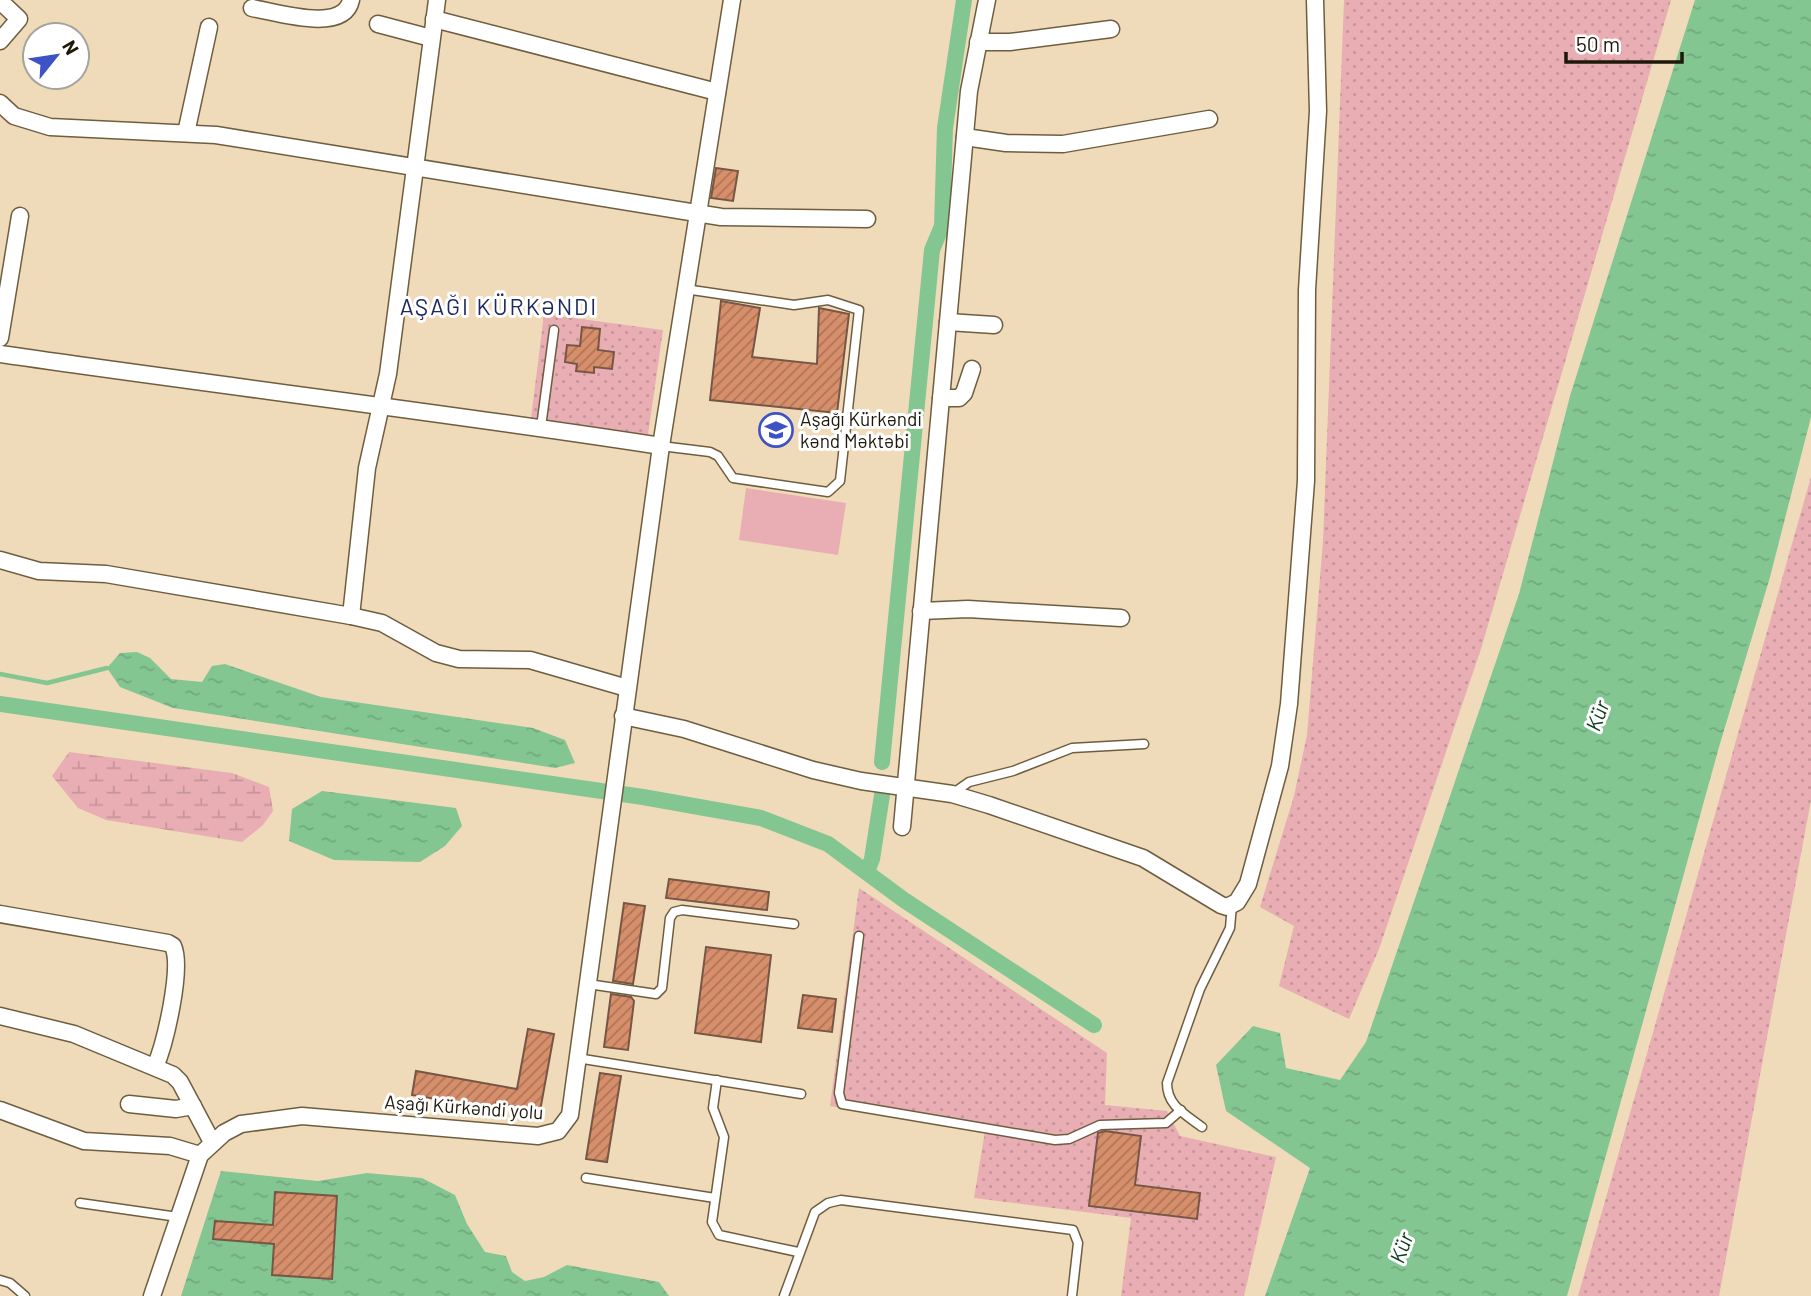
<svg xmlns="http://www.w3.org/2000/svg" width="1811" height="1296" font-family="Barlow,sans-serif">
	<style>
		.green { fill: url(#green-dots) }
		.wetland { fill: url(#wetland-marsh) }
		.pitch { fill: #e8aeb3 }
		.water { fill: url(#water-ripples) }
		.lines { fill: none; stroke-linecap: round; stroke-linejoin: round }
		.stream { stroke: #83c692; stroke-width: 4.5 }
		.canal { stroke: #83c692; stroke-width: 16 }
		.building { fill: url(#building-hatch); stroke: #775646; stroke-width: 2 }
		.service-casing { stroke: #6e5d3f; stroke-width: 11 }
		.minor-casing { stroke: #6e5d3f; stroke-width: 19 }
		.service { stroke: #fff; stroke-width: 8 }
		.minor { stroke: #fff; stroke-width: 16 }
		.labels { text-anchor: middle; stroke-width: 6; stroke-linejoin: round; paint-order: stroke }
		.poi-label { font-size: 19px; fill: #1e180b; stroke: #fff; text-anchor: start }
		.street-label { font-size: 19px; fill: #1e180b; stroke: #fff }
		.water-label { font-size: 21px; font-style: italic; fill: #104220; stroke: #fff }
		.quarter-label { font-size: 23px; letter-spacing: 2px; fill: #1d2961; stroke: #fff }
	</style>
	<defs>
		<pattern id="green-dots" width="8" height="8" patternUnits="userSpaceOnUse" patternTransform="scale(1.75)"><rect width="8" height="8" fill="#e8aeb3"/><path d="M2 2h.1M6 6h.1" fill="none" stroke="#c79599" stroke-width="1.8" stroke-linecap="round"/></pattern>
		<pattern id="wetland-marsh" width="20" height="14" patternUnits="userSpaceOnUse" patternTransform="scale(1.75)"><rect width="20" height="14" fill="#e8aeb3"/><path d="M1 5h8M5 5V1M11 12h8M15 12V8" fill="none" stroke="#c79599"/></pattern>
		<pattern id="water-ripples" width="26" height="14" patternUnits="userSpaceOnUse" patternTransform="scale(1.75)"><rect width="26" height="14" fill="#83c692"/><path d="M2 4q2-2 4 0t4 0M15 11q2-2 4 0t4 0" fill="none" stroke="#71a97d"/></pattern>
		<pattern id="building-hatch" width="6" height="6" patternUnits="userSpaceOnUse" patternTransform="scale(1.75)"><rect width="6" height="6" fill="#d78f6b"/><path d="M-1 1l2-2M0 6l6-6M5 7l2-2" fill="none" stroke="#ae7456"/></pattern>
	</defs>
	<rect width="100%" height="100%" fill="#efdbb9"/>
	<g class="green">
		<path d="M1344,0H1671L1481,649L1379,949L1349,1019L1279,986L1294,926L1260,907L1294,796L1307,735L1323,541Z"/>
		<path d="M544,314L663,330L648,435L531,418Z"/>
		<path d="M1811,477V800L1719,1296H1578Z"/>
		<path d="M859,888L1107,1053L1105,1105L1167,1111L1180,1136L1276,1157L1244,1296H1121L1131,1218L974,1198L985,1131L830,1106Z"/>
	</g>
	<path class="wetland" d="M69,752L232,773L269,787L273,811L263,825L242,842L106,820L78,808L52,776Z"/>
	<path class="pitch" d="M746,488L846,503L838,555L739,540Z"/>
	<g class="water">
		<path d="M1695,0H1811V417L1770,577L1719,747L1567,1296H1265L1310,1168L1226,1111L1216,1065L1253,1026L1280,1033L1286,1068L1340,1080L1366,1042L1519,594L1570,396Z"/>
		<path d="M137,652L150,658L171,679L202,682L212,666L225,664L321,697L533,728L565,740L575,763L555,768L173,708L120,687L107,668L120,653Z"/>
		<path d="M322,791L456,808L462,826L445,846L420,862L334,860L289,841L292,809Z"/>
		<path d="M221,1171L318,1181L367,1173L422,1178L455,1195L467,1224L485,1252L506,1256L512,1272L525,1281L544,1277L567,1265L659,1282L669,1296H181Z"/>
	</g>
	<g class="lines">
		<path class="stream" d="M0,674L47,683L107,668"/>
		<g class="canal">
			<path d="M0,704L643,797L761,818L828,844L904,900L1094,1025"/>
			<path d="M882,762L932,250L942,226L945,128L964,0"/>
			<path d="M867,872L872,859L882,795"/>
		</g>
	</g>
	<g class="building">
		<path d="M716,168L738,171L733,201L711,198Z"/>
		<path d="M721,301L760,308L752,357L817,364L819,308L849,314L837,413L710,400Z"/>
		<path d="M582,327L600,329L598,350L614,352L612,369L594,367V373L576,371L577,364L565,362L567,345L580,346Z"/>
		<path d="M669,879L769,892L767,910L666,898Z"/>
		<path d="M624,903L645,906L633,984L613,981Z"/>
		<path d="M706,947L771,955L761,1042L695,1033Z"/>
		<path d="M611,994L631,997L634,1001L628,1050L604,1047Z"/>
		<path d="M803,995L836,999L832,1032L798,1028Z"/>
		<path d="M528,1029L554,1034L540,1111L496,1103L495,1109L412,1095L416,1071L517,1089Z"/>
		<path d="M600,1073L621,1076L607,1162L586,1159Z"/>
		<path d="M1105,1131L1141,1136L1135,1185L1200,1193L1197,1219L1089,1206L1098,1133Z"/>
		<path d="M275,1192L337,1196L332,1279L272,1275L274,1244L213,1239L215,1221L273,1225Z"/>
	</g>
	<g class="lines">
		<g class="service-casing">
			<g id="service">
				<path d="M541,427L554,330"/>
				<path d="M661,446L710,452L718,456L733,478L828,492L840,481L859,310L828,300L794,305L685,289"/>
				<path d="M952,794L969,782L1013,771L1072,748L1144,744"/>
				<path d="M859,936L839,1093L842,1104L1055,1140L1069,1139L1100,1125L1166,1123L1181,1110"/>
				<path d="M588,984L656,994L662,988L670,918L674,912L682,910L794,924"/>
				<path d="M577,1058L801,1094"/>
				<path d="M717,1080L713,1108L724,1137L712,1222L719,1235L798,1252"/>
				<path d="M1202,1127C1185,1114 1167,1106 1167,1083L1200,989L1230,928L1232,905"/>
				<path d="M586,1178L715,1198"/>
				<path d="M80,1203L178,1217"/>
				<path d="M0,1280L10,1283L25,1296"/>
				<path d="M784,1296L815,1212L828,1203L841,1200L1073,1230L1078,1243L1072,1296"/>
			</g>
		</g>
		<g class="minor-casing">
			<g id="minor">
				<path d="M0,1L19,19L0,41"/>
				<path d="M252,8C276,12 344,34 351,0"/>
				<path d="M434,19L717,92"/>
				<path d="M378,24L431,38"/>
				<path d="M978,42H1010L1111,29"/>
				<path d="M0,103L14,116L50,127L216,135L721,217L867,219"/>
				<path d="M186,133L209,27"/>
				<path d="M965,137L1006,143L1063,144L1209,119"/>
				<path d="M948,322L994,325"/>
				<path d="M0,338L20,216"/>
				<path d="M0,354C220,386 441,412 661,446"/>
				<path d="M941,398H959L964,393L972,369"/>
				<path d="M0,560L39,571L106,574L351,616L382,623L436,653L459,659L530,660L627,688"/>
				<path d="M921,611L968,609L1121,618"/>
				<path d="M351,616L367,468L388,374L437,0"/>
				<path d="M623,716L684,729L813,770L861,781L952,794L989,805L1143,858L1221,905L1227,907L1237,902L1248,884L1280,766L1289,704L1306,481L1307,290L1318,111L1315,0"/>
				<path d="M902,827L969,91L987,0"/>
				<path d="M0,914L168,943L173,946C183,968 165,1044 155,1067"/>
				<path d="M0,1016L74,1034L173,1075L180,1082L212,1142"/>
				<path d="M129,1104L176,1109L193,1106"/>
				<path d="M0,1110L84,1141L170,1146L200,1155"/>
				<path d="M152,1296L200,1155L224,1133L241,1124L302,1116L538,1136L558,1131L570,1115L661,446L732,0"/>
			</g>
		</g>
		<use href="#service" class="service"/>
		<use href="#minor" class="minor"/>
	</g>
	<defs>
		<g id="school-ring" transform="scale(1.75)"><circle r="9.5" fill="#fff" stroke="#3c52c5" stroke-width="1.5"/><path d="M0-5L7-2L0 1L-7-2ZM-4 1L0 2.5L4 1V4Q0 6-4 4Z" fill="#3c52c5"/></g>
	</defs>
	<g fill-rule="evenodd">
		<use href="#school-ring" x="776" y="430"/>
	</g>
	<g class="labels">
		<g class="poi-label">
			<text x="800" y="426">Aşağı Kürkəndi<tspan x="800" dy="22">kənd Məktəbi</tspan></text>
		</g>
		<g class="street-label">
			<text transform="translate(464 1107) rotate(4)" y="7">Aşağı Kürkəndi yolu</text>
		</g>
		<g class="water-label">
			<text transform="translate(1598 716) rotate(-70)" y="7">Kür</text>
			<text transform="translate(1402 1248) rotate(-70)" y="7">Kür</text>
		</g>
		<g class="quarter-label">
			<text x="499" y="315">AŞAĞI KÜRKƏNDI</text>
		</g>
	</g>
	<g transform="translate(56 56) rotate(60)"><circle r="33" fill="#ffffff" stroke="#a5a39d" stroke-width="2"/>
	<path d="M0-5L12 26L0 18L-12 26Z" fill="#3c52c5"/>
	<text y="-10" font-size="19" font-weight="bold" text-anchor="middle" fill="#1e180b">N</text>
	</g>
	<path d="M1566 52v10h116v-10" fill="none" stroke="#1e180b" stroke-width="3.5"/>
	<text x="1576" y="52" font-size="21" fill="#1e180b" stroke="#ffffff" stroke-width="5" paint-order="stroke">50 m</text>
</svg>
